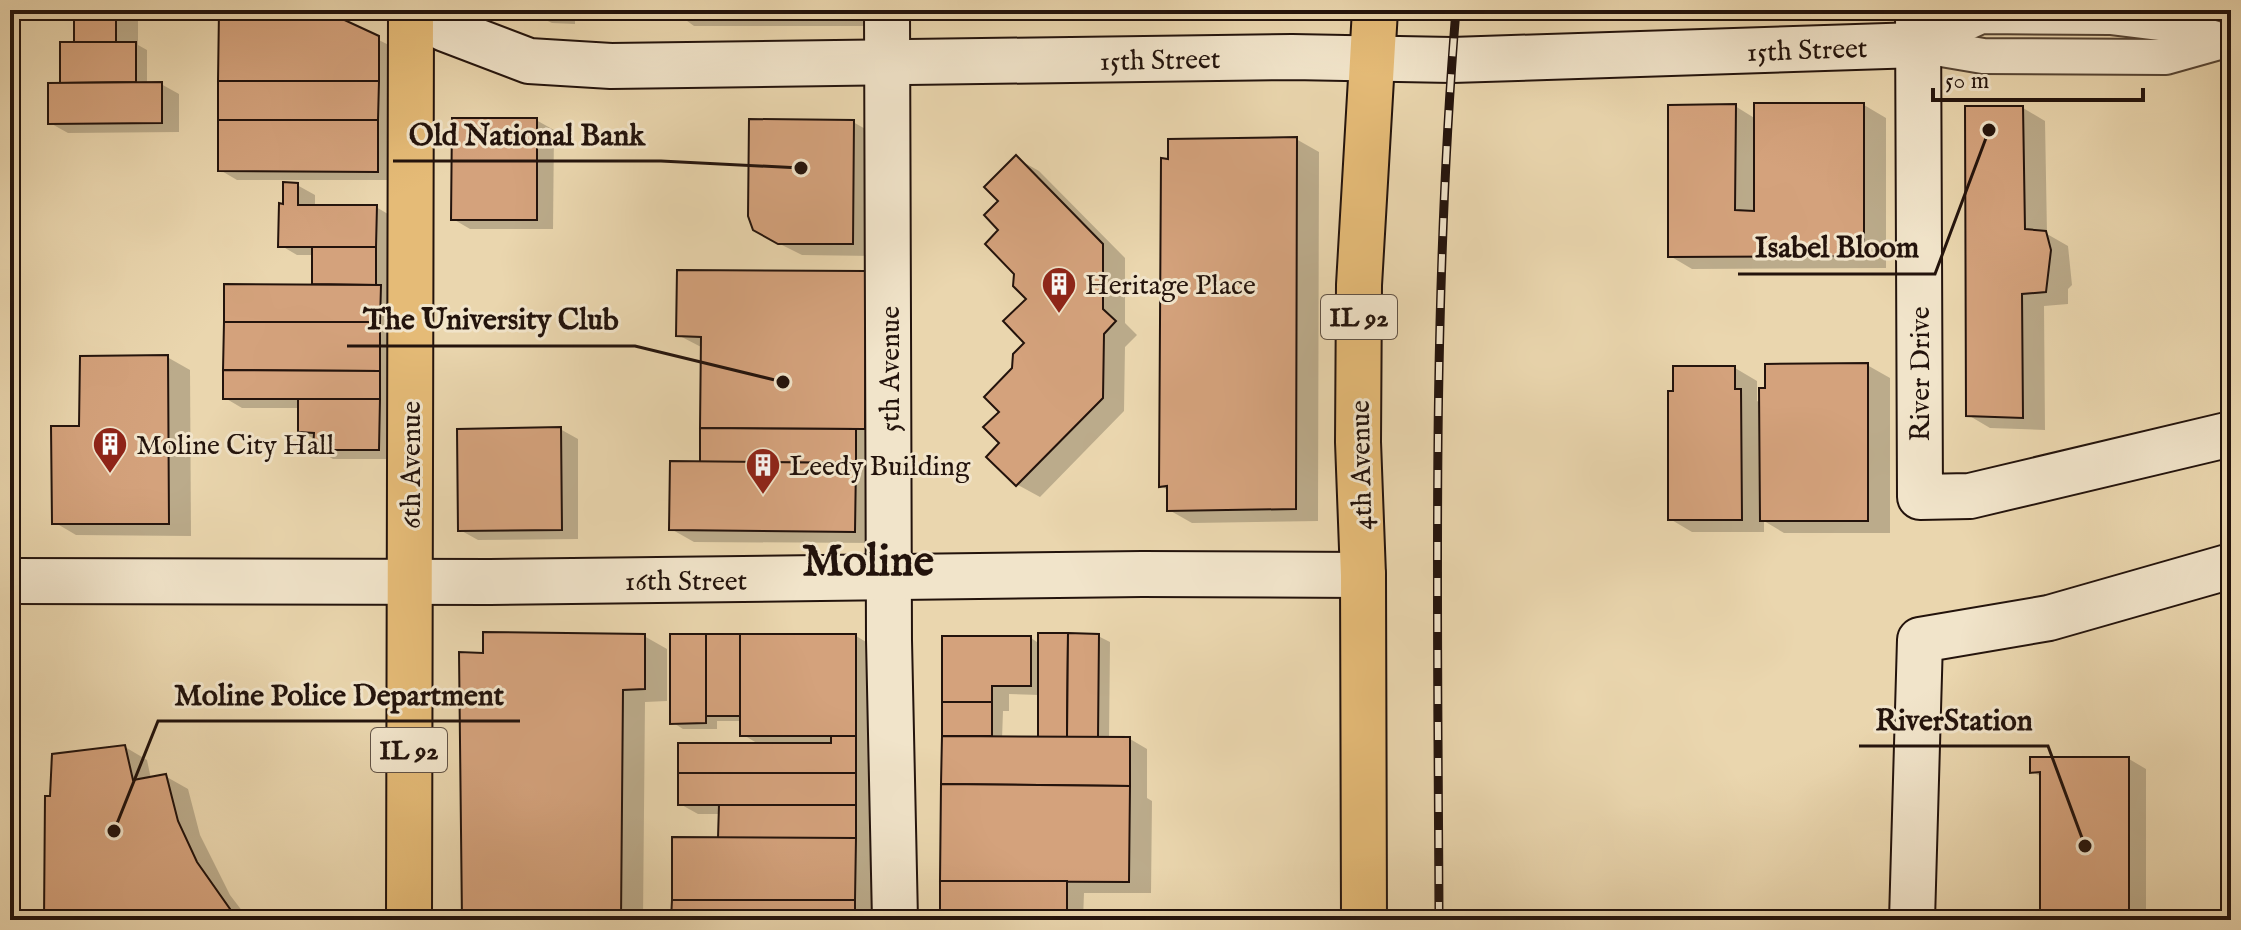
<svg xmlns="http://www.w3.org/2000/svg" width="2241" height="930" font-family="'IM FELL English',serif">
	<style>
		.shadow { fill: #0003; fill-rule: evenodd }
		.building { fill: #d4a27c; stroke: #23130c; stroke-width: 2 }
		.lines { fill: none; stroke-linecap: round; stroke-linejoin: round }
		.street-casing { stroke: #554434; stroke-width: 38 }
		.secondary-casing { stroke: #23130c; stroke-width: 48 }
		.primary-casing { stroke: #23130c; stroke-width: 48 }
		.street { stroke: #f1e4ca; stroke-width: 34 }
		.secondary { stroke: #f1e4ca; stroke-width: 44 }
		.primary { stroke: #e5bb77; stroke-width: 44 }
		.rail-casing { stroke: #23130c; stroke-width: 9 }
		.rail { stroke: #f1e4ca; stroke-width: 6; stroke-dasharray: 18; stroke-linecap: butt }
		.labels { text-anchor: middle; stroke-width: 6; stroke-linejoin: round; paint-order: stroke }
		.shield { fill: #f1e4ca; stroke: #615245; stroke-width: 2 }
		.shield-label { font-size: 26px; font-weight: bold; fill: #23130c }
		.street-label { font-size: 28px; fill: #23130c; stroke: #f1e4ca }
		.poi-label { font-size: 28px; fill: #23130c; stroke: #f1e4ca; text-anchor: start }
		.town-label { font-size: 44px; font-weight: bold; fill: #23130c; stroke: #f1e4ca }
		.leader { fill: none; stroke: #23130c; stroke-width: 3 }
		.callout-dot { fill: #23130c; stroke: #f1e4ca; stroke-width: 3 }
		.callout-label { font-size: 30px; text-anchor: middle; font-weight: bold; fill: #23130c; stroke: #f1e4ca; stroke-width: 6; stroke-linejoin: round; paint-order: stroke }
	</style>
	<rect width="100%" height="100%" fill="#ead6ae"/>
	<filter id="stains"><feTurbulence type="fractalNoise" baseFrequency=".0025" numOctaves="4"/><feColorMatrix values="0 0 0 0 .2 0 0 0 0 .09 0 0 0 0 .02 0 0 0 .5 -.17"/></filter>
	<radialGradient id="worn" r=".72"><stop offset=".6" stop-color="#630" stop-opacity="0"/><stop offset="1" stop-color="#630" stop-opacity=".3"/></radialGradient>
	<g class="shadow">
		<path d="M76,10H138V45L147,50V84H161L179,94V132L68,133L50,123L62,85L82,44Z"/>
		<path d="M221,10H318L401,51L395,180H237L220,170Z"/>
		<path d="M524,10H575V24L552,23Z"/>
		<path d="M672,10H871V26H694Z"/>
		<path d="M942,10H1151V20H959Z"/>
		<path d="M1864,105L1886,118V268L1692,269L1670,256L1735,106L1756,119Z"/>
		<path d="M2023,108L2045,121L2047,234L2068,246L2072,285L2068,289V304L2044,306L2045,430L1990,428L1968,415Z"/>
		<path d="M536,120L554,130L553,229H470L453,219Z"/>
		<path d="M853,122L876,135L874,256L802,255L762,235L755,228Z"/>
		<path d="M1296,139L1319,152L1318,521L1192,523L1169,510V491L1161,486L1170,161Z"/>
		<path d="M1016,158L1039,171L1125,258V323L1137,335L1125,347L1124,411L1040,497L1018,485L989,457L1002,443L1014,369L1027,343L1028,299L1001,230V201Z"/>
		<path d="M297,185L315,195V207H376L393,217V254L387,251V291L397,297L396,459H333L315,449L316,440L300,431V408H242L225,398L320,287L314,283V255H297L280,245L285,206Z"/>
		<path d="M866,273L877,543L694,542L671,529L702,464L703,348L678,335Z"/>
		<path d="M167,357L190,370L191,536L76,535L54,522L81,428Z"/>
		<path d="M1867,365L1890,378V533H1784L1764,521V532H1692L1670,519L1735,368L1757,381V401L1761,403Z"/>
		<path d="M560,429L578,439V539L478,540L460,530Z"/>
		<path d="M644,636L667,649V701L645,702L643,920H464L485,655Z"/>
		<path d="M856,636L878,649V920H674L720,840L721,814H698L680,804L760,745L742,734V721H717V729H683L672,722Z"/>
		<path d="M1098,636L1110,642L1109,739H1130L1147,749V798L1152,801L1151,893H1084L1083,920H942L944,638H1031L1040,644ZM1009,694L1040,695L1045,739H1002L1003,711H1009Z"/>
		<path d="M125,747L147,760L151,779L165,776L188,789L200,835L230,895L249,920H46Z"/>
		<path d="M2129,759L2146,769V920H2042V777L2032,772Z"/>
	</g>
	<g class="building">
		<rect x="74" y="10" width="42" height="32"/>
		<path d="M219,10H323L379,36V81H218Z"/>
		<path d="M670,10H850L849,15L670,14Z"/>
		<path d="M60,42H136V82L60,83Z"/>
		<path d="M218,81H379L378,120H218Z"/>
		<path d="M162,82V123L48,124V83Z"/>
		<path d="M1754,103H1864V256L1668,257V105L1736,104L1735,210L1754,211Z"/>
		<path d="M1965,106H2023L2025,229L2046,231L2051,250L2046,292L2022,294L2023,418L1966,416Z"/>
		<path d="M452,118H537V220H451Z"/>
		<path d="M749,119L854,120L853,244H778L753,230L748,216Z"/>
		<path d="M218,120H378V172L218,171Z"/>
		<path d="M1297,137L1296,509L1167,511V486L1159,487L1161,158L1168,159V139Z"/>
		<path d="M1016,155L1103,244V309L1116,321L1104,334L1103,398L1016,486L986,457L999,443L983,427L999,412L984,397L1012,368L1013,354L1024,343L1003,321L1026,299L1013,286L1014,274L985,244L998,230L984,215L998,201L984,187Z"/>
		<path d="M283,182L298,183V205H377L376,247H278L279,203L283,204Z"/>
		<path d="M312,247H376V285L312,284Z"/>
		<path d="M677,270L866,271L865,429L700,428L701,337L676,336Z"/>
		<path d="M224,284L381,285L380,322H224Z"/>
		<path d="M224,322H380V371L223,370Z"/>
		<path d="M168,355L169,524H52L51,426H79L80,356Z"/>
		<path d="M1868,363V521H1760L1759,388H1765V364Z"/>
		<path d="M1673,366H1735V389H1741L1742,520H1668V391H1673Z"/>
		<path d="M223,370L380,371V399H223Z"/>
		<path d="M298,399H380L379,450H313L314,433L298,432Z"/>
		<path d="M561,427L562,530L458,531L457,429Z"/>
		<path d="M700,428L856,429V463L700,462Z"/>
		<path d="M670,461L856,463L855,532L669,530Z"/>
		<path d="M483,632L645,634V689L623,690L621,920H462L459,652L483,653Z"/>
		<path d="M1038,633H1068L1067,737H1038Z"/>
		<path d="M1068,633L1099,634L1098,737H1067Z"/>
		<path d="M670,634H706V723L670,724Z"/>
		<rect x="706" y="634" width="34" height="82"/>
		<rect x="740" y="634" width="116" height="102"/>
		<path d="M942,636H1031V686H992V702H942Z"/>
		<rect x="942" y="702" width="50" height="34"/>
		<path d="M831,736H856V773H678V743H831Z"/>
		<path d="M942,736L1130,737V786L941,784Z"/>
		<path d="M125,745L133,780L166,774L178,821L197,862L235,916L240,912L247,920H44L45,796H50L52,754Z"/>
		<path d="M2030,757H2129V920H2040V772L2030,773Z"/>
		<rect x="678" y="773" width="178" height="32"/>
		<path d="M941,784L1130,786L1129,882L940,881Z"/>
		<path d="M719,805H856V838H718Z"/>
		<path d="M672,837L856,838L855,900H672Z"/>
		<rect x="940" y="881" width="127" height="39"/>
		<path d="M672,900H855V920H671Z"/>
	</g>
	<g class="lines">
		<g class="street-casing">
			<g id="street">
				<path d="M1918,45L1981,16L2110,17L2167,24L2223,41"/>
				<path d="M1918,45L1983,56L2166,57L2223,41"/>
			</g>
		</g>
		<g class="secondary-casing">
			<g id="secondary">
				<path d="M412,10L445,29L529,61L611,66L1292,57L1452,60L1918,45"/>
				<path d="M887,10L889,640L895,920"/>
				<path d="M1918,10L1920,497L1970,496L2231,434"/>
				<path d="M10,581L490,582L1142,574L1363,575"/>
				<path d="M1912,920L1920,640L2049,618L2231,566"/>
			</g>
		</g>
		<g class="primary-casing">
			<g id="primary">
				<path d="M409,920L411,10"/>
				<path d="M1364,920L1363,575L1358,442L1359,285L1375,10"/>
			</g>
		</g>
		<use href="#street" class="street"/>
		<use href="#secondary" class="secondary"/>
		<use href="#primary" class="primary"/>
		<g class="rail-casing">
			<path id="rail" d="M1439,920C1438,617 1431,312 1456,10"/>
		</g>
		<use href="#rail" class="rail"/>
	</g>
	<defs>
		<g id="building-pin" transform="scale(1.8)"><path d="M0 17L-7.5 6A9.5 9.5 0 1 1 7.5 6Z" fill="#8f2418" stroke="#f1e4ca"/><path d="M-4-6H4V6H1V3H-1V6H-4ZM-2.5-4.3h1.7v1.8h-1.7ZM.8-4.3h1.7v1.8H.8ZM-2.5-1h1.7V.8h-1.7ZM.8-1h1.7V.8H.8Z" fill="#fff"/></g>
	</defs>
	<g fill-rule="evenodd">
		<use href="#building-pin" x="1059" y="284"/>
		<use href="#building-pin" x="110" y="444"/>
		<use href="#building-pin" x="763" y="465"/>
	</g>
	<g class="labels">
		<g class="shield">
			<rect x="1321" y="295" width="76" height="44" rx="6"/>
			<rect x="371" y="728" width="76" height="44" rx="6"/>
		</g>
		<g class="shield-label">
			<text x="1359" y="326">IL 92</text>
			<text x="409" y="759">IL 92</text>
		</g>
		<g class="street-label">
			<text transform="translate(1807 49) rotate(-2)" y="10">15th Street</text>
			<text transform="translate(1160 59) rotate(-1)" y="10">15th Street</text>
			<text transform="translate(889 369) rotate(-90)" y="10">5th Avenue</text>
			<text transform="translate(1919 374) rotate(-90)" y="10">River Drive</text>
			<text transform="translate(410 465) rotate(-90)" y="10">6th Avenue</text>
			<text transform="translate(1360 465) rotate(-91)" y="10">4th Avenue</text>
			<text x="686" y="590">16th Street</text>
		</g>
		<g class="poi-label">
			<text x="1085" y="294">Heritage Place</text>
			<text x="136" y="454">Moline City Hall</text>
			<text x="789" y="475">Leedy Building</text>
		</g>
		<g class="town-label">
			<text x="868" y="575">Moline</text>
		</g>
	</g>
	<path class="leader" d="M801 168L661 161H393M1989 130L1935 274H1738M783 382L635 346H347M114 831L158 721H520M2085 846L2048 746H1859"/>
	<g class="callout-dot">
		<circle cx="801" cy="168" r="8"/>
		<circle cx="1989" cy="130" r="8"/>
		<circle cx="783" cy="382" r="8"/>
		<circle cx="114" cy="831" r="8"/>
		<circle cx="2085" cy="846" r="8"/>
	</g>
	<g class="callout-label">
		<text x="527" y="145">Old National Bank</text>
		<text x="1837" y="257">Isabel Bloom</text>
		<text x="491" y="329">The University Club</text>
		<text x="339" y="705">Moline Police Department</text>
		<text x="1954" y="730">RiverStation</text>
	</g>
	<rect width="2241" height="930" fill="none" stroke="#ead6ae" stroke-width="40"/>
	<rect x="12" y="12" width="2217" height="906" fill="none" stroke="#23130c" stroke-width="4"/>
	<rect x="20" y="20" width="2201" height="890" fill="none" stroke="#23130c" stroke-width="2"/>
	<path d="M1933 88v12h210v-12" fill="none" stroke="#23130c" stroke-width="4"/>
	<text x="1945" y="88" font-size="24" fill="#23130c" stroke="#f1e4ca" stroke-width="6" paint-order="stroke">50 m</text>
	<rect width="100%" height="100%" filter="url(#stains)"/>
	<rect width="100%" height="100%" fill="url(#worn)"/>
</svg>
